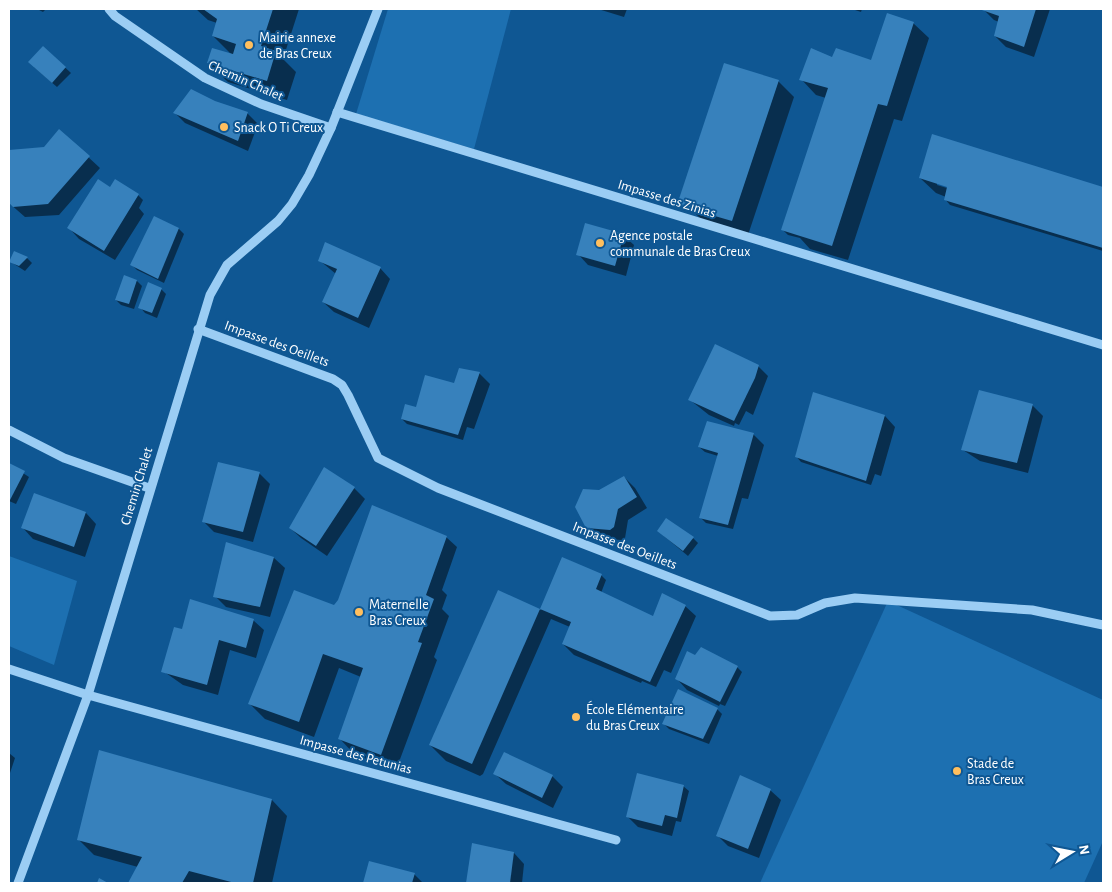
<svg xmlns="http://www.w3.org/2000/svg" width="1112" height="892" font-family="'Alegreya Sans',sans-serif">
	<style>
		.green { fill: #1d70b1 }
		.shadow { fill: #0007 }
		.building { fill: #3781bc }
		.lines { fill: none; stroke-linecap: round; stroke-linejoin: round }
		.minor { stroke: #9bcdf4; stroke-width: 9 }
		.poi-dot { fill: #ffbf5e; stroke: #0f5793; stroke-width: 2 }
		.labels { text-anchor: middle; stroke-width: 4; stroke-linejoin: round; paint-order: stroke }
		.poi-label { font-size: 14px; fill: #fff; stroke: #0f5793; text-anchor: start }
		.street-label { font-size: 14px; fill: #fff; stroke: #0f5793 }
	</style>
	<rect width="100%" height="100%" fill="#0f5793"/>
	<g class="green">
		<path d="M388,9H511L474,149L356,114Z"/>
		<path d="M9,556L77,581L54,665L9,646Z"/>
		<path d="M888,601L1103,700V841L1084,883H760Z"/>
	</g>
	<g class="shadow">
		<path d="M37,9H46L43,12Z"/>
		<path d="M196,9H299L283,59L296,72L287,100L228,82L208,63L232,55L213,36L217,23L208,20Z"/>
		<path d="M598,9H627L624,17Z"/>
		<path d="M852,9H862L861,12Z"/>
		<path d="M983,9H1050L1034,57L1006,47L995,36L999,22L994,20Z"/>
		<path d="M913,23L929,38L902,121L894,119L848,260L810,249L800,238L788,235L783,230L826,98L816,95L801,79L872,62Z"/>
		<path d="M43,47L71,73L57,87L34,67Z"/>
		<path d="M778,81L794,97L748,235L706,224L695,213L683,210L678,204Z"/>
		<path d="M214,102L247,113L258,124L248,151L185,123L175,113Z"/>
		<path d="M59,130L100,168L59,215L25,217L9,203V151L44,148Z"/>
		<path d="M933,136L1103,189V233L937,182V185L1103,235V251L950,205L945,199L946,197L936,193L920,178Z"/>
		<path d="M110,188L138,195L143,200L139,208L144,214L115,260L79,239L69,228Z"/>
		<path d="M155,218L179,229L184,234L164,283L137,270L132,265Z"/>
		<path d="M623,235L634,245L626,276L588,265L578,254Z"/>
		<path d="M15,253L27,258L32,263L25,271L11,262Z"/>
		<path d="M319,260L380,268L390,279L369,328L334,312L323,302L336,274Z"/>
		<path d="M125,277L137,281L142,286L134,309L121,305L116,300Z"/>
		<path d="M161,289L166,294L157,318L145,313L140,307Z"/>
		<path d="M758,366L768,376L753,415L746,411L739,425L735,423L734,426L709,415L690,400Z"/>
		<path d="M479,373L490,384L474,429L467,427L463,440L407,424L402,419L455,384Z"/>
		<path d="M1032,405L1043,416L1028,473L980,461L963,450Z"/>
		<path d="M885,416L895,427L881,476L875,474L871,485L801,462L796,456Z"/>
		<path d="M753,434L764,445L748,499L742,498L733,529L706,523L701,518L718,456L705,452L699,447Z"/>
		<path d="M9,464L29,477L16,504L9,501Z"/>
		<path d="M259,473L270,484L253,542L214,532L203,521Z"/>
		<path d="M624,477L635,488L647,508L628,520L625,538L621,540L598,538L587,527L600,491Z"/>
		<path d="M354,488L365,499L327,556L301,538L290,528Z"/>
		<path d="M35,495L86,513L96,524L85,557L33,539L23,528Z"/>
		<path d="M664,536L693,538L698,543L688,556Z"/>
		<path d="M446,537L457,547L442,590L447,595L442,609L449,616L434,657L437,660L396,770L355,755L340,739L361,677L339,668L314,737L265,719L249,703L334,607Z"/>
		<path d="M227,544L274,558L285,568L270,617L226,607L215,596Z"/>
		<path d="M563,558L601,575L606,580L601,593L653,617L685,606L696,616L671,673L664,670L656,687L642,681L641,683L574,655L563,644L570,627L551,619L483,774L480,776L446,761L430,745L530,606L541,610Z"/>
		<path d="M253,620L264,630L256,658L230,650L218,695L183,685L163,671L182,630Z"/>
		<path d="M695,656L737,667L742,672L725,706L720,704L719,706L687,690L677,679Z"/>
		<path d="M717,709L722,714L709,744L669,729L664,724Z"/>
		<path d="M9,753L15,758L9,776Z"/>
		<path d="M505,754L552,776L563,787L553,808L506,784L495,774Z"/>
		<path d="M683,786L689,791L681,822L676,821L672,836L638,827L627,816Z"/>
		<path d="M770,790L781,800L759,858L728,846L718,836Z"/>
		<path d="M272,800L287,816L272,883H129L138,867L94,855L78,839Z"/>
		<path d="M473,844L514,853L524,864L522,883H468Z"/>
		<path d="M370,862L414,874L423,883H365Z"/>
	</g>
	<g class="building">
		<path d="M203,9H273L261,46L276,51L267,81L207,63L212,48L233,54L236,44L212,36L217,19Z"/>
		<path d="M979,9H1036L1024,47L994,36L999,16Z"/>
		<path d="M887,13L914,22L887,106L878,104L832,246L781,230L828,88L799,80L811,48L832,57L836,48L871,60Z"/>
		<path d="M43,46L66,67L52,83L28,62Z"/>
		<path d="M724,63L779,80L732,221L677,205Z"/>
		<path d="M191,89L215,101L248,112L238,141L173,113Z"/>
		<path d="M59,129L90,156L48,204L13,207L9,203V150L44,147Z"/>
		<path d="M932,134L1103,187V248L944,200L947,187L919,178Z"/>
		<path d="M98,179L110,187L115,179L139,194L104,251L67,228Z"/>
		<path d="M154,216L179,228L158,279L130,265Z"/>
		<path d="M585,223L624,234L615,266L576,255Z"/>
		<path d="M325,242L381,267L358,318L322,302L337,269L318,261Z"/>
		<path d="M14,251L28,257L19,266L9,262Z"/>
		<path d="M124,275L137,280L129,304L115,300Z"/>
		<path d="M148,282L162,288L152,313L138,308Z"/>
		<path d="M715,344L759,365L755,378L734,421L688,400Z"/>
		<path d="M459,368L480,372L458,435L401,419L405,404L416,407L425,375L454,383Z"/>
		<path d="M979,390L1033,404L1017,463L961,450Z"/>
		<path d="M813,392L885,415L866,481L795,457Z"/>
		<path d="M707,421L754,433L728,525L699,518L718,453L698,447Z"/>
		<path d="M218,462L260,472L243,532L202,522Z"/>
		<path d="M9,463L25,471L10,500L9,499Z"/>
		<path d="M324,467L355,487L316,546L289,528Z"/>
		<path d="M624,476L637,497L618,509L614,527L610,530L586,528L575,507L583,489L599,490Z"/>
		<path d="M34,493L86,512L74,547L21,528Z"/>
		<path d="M372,505L447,536L426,595L434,599L418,642L422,643L381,755L338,739L363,668L323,654L299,722L248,704L294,590L334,605L338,600Z"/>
		<path d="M666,518L694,537L683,551L657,531Z"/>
		<path d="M226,542L274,557L260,607L213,597Z"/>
		<path d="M562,557L602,574L596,589L653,616L662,593L686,605L650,682L562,644L571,622L540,609Z"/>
		<path d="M498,590L540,609L472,764L429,745Z"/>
		<path d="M190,599L254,619L246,648L219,640L207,685L161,672L174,627L182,629Z"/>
		<path d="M701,647L738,666L720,702L675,679L687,651L695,655Z"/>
		<path d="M678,689L718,708L703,739L662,724Z"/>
		<path d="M99,750L272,799L253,883H235L189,871L182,883H128L142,857L77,840Z"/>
		<path d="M504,752L553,775L542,798L493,774Z"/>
		<path d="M637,773L684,785L677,818L665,815L662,826L626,817Z"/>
		<path d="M740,775L771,789L748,849L716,836Z"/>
		<path d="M472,843L514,852L510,883H466Z"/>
		<path d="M369,861L415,873L412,883H363Z"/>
		<path d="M99,878L108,883H97Z"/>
	</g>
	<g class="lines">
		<g class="minor">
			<path d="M109,9L115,16L205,78L261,104L331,128"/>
			<path d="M337,112L1103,345"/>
			<path d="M198,329L333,379L342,385L348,395L378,458L438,488L770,616L797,615L825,603L855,598L1032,610L1103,625"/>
			<path d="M9,430L64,458L149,488"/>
			<path d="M9,669L88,695L616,840"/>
			<path d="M18,883L88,695L210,295L227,265L278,221L292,204L309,175L331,128L378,9"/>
		</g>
	</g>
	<g class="poi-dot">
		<circle cx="249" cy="45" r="5"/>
		<circle cx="224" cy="127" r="5"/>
		<circle cx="600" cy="243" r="5"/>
		<circle cx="359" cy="612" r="5"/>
		<circle cx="576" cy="717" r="5"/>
		<circle cx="957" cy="771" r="5"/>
	</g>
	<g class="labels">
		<g class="poi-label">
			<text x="259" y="42">Mairie annexe<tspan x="259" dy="16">de Bras Creux</tspan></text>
			<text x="234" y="132">Snack O Ti Creux</text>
			<text x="610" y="240">Agence postale<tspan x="610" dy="16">communale de Bras Creux</tspan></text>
			<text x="369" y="609">Maternelle<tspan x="369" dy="16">Bras Creux</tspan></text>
			<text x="586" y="714">École Elémentaire<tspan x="586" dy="16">du Bras Creux</tspan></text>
			<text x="967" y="768">Stade de<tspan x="967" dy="16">Bras Creux</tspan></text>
		</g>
		<g class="street-label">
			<text transform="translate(246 80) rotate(24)" y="5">Chemin Chalet</text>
			<text transform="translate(667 198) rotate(17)" y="5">Impasse des Zinias</text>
			<text transform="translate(277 343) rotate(20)" y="5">Impasse des Oeillets</text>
			<text transform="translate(136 486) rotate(-73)" y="5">Chemin Chalet</text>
			<text transform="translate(625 545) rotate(21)" y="5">Impasse des Oeillets</text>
			<text transform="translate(356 754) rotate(15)" y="5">Impasse des Petunias</text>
		</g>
	</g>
	<rect width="1112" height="892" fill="none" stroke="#ffffff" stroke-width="20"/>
	<g transform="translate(1072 852) rotate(80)" stroke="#0f5793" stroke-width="4" paint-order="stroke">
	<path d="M0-4L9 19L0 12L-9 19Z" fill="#ffffff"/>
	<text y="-8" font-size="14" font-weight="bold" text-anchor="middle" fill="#ffffff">N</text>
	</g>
</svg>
